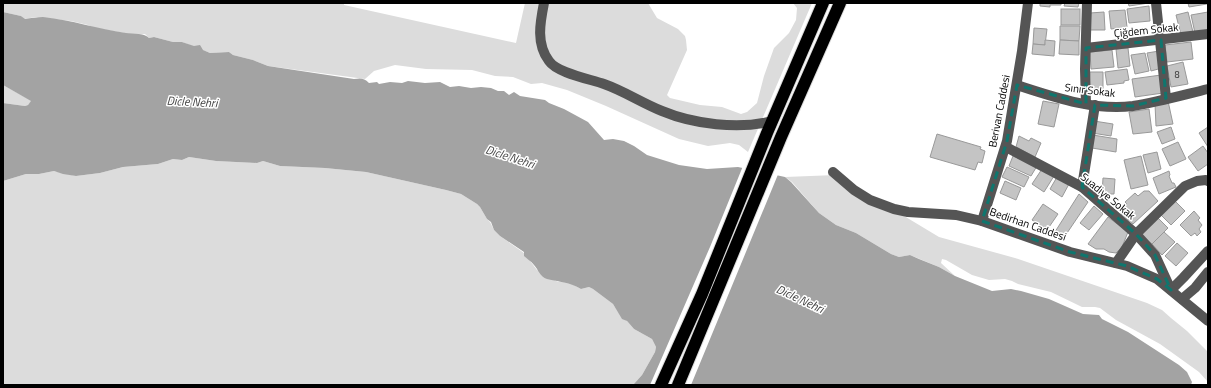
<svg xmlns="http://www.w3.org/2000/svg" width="1211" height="388" font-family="'Titillium Web',sans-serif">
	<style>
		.green { fill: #dcdcdc }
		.water { fill: #a3a3a3 }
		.pier { fill: #fff }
		.building { fill: #c4c4c4; stroke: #999 }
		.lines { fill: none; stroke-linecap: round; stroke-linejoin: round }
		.highway-casing { stroke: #dbdbdb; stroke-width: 14 }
		.minor { stroke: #555; stroke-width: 10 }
		.highway { stroke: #000; stroke-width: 12 }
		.marked { fill: none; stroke: #0f766e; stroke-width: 3; stroke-dasharray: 8 5; stroke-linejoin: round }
		.labels { text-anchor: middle; stroke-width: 3; stroke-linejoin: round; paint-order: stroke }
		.number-label { font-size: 9px; fill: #313131 }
		.street-label { font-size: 11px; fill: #000; stroke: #fff }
		.water-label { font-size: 12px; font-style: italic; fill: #444; stroke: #fff }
	</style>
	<rect width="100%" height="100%" fill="#fff"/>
	<g class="green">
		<path d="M3,3H344V5L516,43L525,3H648L657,18L678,29L685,36L686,40L687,50L667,95L670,98L700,105L722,107L741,114L747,112L757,103L764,76L774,48L789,33L796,20L797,8L793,3H812L748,152L739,145L730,143L708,146L679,139L606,106L567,90L542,83L531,84L513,77L495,76L472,70L426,69L395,65L374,71L365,79L268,66L253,60L233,55L229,52L210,53L182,42H173L154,37L149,38L145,34L136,35L95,28L88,25L71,21L36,17L24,19L21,16L3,12Z"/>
		<path d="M3,85L32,101L28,105L25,106L3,103Z"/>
		<path d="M189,157L216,161L257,163L263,161L280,166L325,168L366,172L446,190L461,194L477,204L480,207L487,219L490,222L494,230L500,236L524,253L537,270L558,282H568L581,289L589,287L593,289L613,304L622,318L627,321L634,329L652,339L656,347L655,352L642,375L633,385H3V181L26,174H39L54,171L76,176L100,173L123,167L158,164L173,159L182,160Z"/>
		<path d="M836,175L939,237L1015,258L1147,303L1162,310L1171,318L1187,331L1208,352V382L1199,372L1160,344L1116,320L1100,308L1095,307H1082L1051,292L1018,284L1012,281L1005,279L989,280L972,275L946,260L942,259L941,263L955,276L939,267L910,255L899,257L891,254L856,233L836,225L819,213L792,182L785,177Z"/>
	</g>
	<path class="water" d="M3,12L21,16L25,19C31,18 37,17 43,17C72,20 98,29 126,33C133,34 145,33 149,38L154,37L173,42H182L194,46L200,45L203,50L210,53L229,52L233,55L253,60L268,66L354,79C361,78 364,78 369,83L377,82L379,84L390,82L402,83L408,81L425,83L440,82L450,87L459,86L471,88L481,87L491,88L498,91H504L509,95L514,92L520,96L545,100L549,103L564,109L588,122L604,140L613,139L624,141L634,146L647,155L679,165L707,169L738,167L785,177L791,182L819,213L836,225L856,233L891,254L899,257L910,255L919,259L939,267L955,276L992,291L1011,289L1021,291L1049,299L1083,314L1099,315L1102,319L1128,332L1179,365L1187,372L1192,382L1191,385H633L642,375L655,352L656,347L652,339L634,329L627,321L622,319L613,304L593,289L589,287L581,289C570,282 559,282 547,279C540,277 538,269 534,265C531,261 527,259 524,256V252L500,236L494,230L491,222L487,219L480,207L477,204L461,194L446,190L366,172L325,168L280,166L263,161L257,163L216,161L189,157L182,160L173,159L158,164L123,167L100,173L76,176L63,174L54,171L39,174H26L3,181V103L25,106L28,105L31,101L3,85Z"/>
	<path class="pier" d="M743,166L779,172L691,385H650L710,247Z"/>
	<g class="building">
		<path d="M1040,3H1061V5H1050V7L1040,6Z"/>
		<path d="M1065,3H1079L1078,7L1064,6Z"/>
		<path d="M1128,3H1149L1129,6Z"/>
		<path d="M1188,3H1207V4L1189,7Z"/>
		<path d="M1149,6L1150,21L1129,23L1127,9Z"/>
		<rect x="1061" y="9" width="19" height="16"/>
		<path d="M1125,10L1127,27L1111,29L1109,11Z"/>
		<path d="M1104,12L1105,30H1090V13Z"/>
		<path d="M1188,12L1193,32L1181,35L1176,15Z"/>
		<path d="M1208,12V30L1195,33L1191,15Z"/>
		<path d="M1060,26H1080L1079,41L1060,40Z"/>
		<path d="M1034,28L1047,29L1045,45L1033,44Z"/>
		<path d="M1045,40L1055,41L1054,56L1032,54L1033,44L1045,45Z"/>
		<path d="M1060,40L1079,41V55L1059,54Z"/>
		<path d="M1191,42L1193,59L1167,62L1165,45Z"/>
		<path d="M1128,48L1130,66L1118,68L1116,49Z"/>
		<path d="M1112,50L1114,67L1091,69L1090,52Z"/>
		<path d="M1159,51L1162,68L1151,71L1147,53Z"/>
		<path d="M1145,53L1149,71L1135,74L1131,55Z"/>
		<path d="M1183,62L1188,84L1171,87L1167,66Z"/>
		<path d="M1127,69L1129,80L1124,81V83L1107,85L1105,72Z"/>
		<path d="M1090,72H1103V89H1089Z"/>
		<path d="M1161,75L1163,93L1135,97L1132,79Z"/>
		<path d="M1043,101L1059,104L1054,127L1038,124Z"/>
		<path d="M1168,101L1173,124L1156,126L1155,104Z"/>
		<path d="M1149,109L1152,132L1133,134L1129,112Z"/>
		<path d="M1094,121L1113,124L1111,136L1092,133Z"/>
		<path d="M1171,127L1175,139L1162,144L1157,132Z"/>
		<path d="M1208,127V147L1199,133Z"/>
		<path d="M937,134L981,147L980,149L985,151L982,163L978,162L975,170L930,157Z"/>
		<path d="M1093,135L1117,139L1116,152L1092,148Z"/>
		<path d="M1019,136L1029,141L1031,138L1041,143L1035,157L1016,147Z"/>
		<path d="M1178,142L1186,159L1170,166L1162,149Z"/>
		<path d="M1203,146L1208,153V164L1198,171L1188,157Z"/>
		<path d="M1157,152L1161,169L1148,173L1143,155Z"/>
		<path d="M1013,156L1037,166L1031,176L1009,166Z"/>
		<path d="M1141,156L1148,185L1131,189L1124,160Z"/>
		<path d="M1007,167L1029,177L1024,187L1002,177Z"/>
		<path d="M1042,169L1054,176L1044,192L1032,184Z"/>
		<path d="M1169,171L1170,175L1169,176L1172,183H1174L1176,187L1159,194L1153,178Z"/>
		<path d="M1057,177L1069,184L1062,197L1050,189Z"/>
		<path d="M1103,178L1115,179L1114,194H1102Z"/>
		<path d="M1005,181L1021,188L1016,200L1000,193Z"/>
		<path d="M1144,191H1149L1158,201L1133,224L1121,214L1124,207L1127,204L1125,202L1135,193L1138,196Z"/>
		<path d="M1079,194L1088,202L1063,239L1053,235Z"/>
		<path d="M1174,200L1185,211L1171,225L1161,215Z"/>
		<path d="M1043,204L1058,214L1047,230L1032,220Z"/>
		<path d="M1094,206L1103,214L1089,230L1080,223Z"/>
		<path d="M1194,211L1200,218L1198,220L1202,225L1199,229L1201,232L1197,236L1195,233L1191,236L1180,225Z"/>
		<path d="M1108,217L1128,232L1122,247L1116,253L1109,252L1104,249H1096L1088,244Z"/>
		<path d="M1158,218L1168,228L1152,244L1141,234Z"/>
		<path d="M1164,232L1175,242L1162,255L1152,244Z"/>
		<path d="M1177,243L1188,253L1176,266L1165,256Z"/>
	</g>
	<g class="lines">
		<g class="highway-casing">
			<g id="highway">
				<path d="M661,385L702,294L767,133L823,3"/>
				<path d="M678,385L781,137L840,3"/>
			</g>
		</g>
		<g class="minor">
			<path d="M544,3C540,23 536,44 549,61C557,73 590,79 604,84C624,91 642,103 662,111C693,124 739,130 772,121"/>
			<path d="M1156,3L1166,98"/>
			<path d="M1086,48L1208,34"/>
			<path d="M1017,85C1054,97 1094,111 1133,106C1158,102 1183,95 1208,89"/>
			<path d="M1086,104L1085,69L1087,3"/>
			<path d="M1006,147L1082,187L1136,234L1155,255L1171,290L1183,278L1208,251"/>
			<path d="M833,172L854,190L870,200L894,209L908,212L956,215L982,221L1070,252L1127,266L1157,279L1208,321"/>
			<path d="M1082,187L1095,105"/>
			<path d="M982,221L1007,141L1022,51L1028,3"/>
			<path d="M1116,263L1136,234L1185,186L1197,181L1206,180L1208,181"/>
			<path d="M1182,299L1195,288L1208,272"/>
		</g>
		<use href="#highway" class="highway"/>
	</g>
	<path class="marked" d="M1161,40L1166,98L1133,106L1095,105L1082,187L1136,234L1155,255L1171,290L1157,279L1127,266L1070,252L982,221L1007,141L1017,85L1086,104V48Z"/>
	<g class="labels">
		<g class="number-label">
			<text x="1177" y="78">8</text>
		</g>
		<g class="street-label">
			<text transform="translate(1146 30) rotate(-6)" y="4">Çiğdem Sokak</text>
			<text transform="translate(1090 90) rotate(7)" y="4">Sınır Sokak</text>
			<text transform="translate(999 111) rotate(-79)" y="4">Berivan Caddesi</text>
			<text transform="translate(1108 196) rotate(39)" y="4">Suadiye Sokak</text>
			<text transform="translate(1028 224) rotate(19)" y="4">Bedirhan Caddesi</text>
		</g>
		<g class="water-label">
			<text transform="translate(192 102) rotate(3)" y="4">Dicle Nehri</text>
			<text transform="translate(510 157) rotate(18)" y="4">Dicle Nehri</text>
			<text transform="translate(800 299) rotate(25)" y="4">Dicle Nehri</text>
		</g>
	</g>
	<rect width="1211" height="388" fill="none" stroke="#000000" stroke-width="8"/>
</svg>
